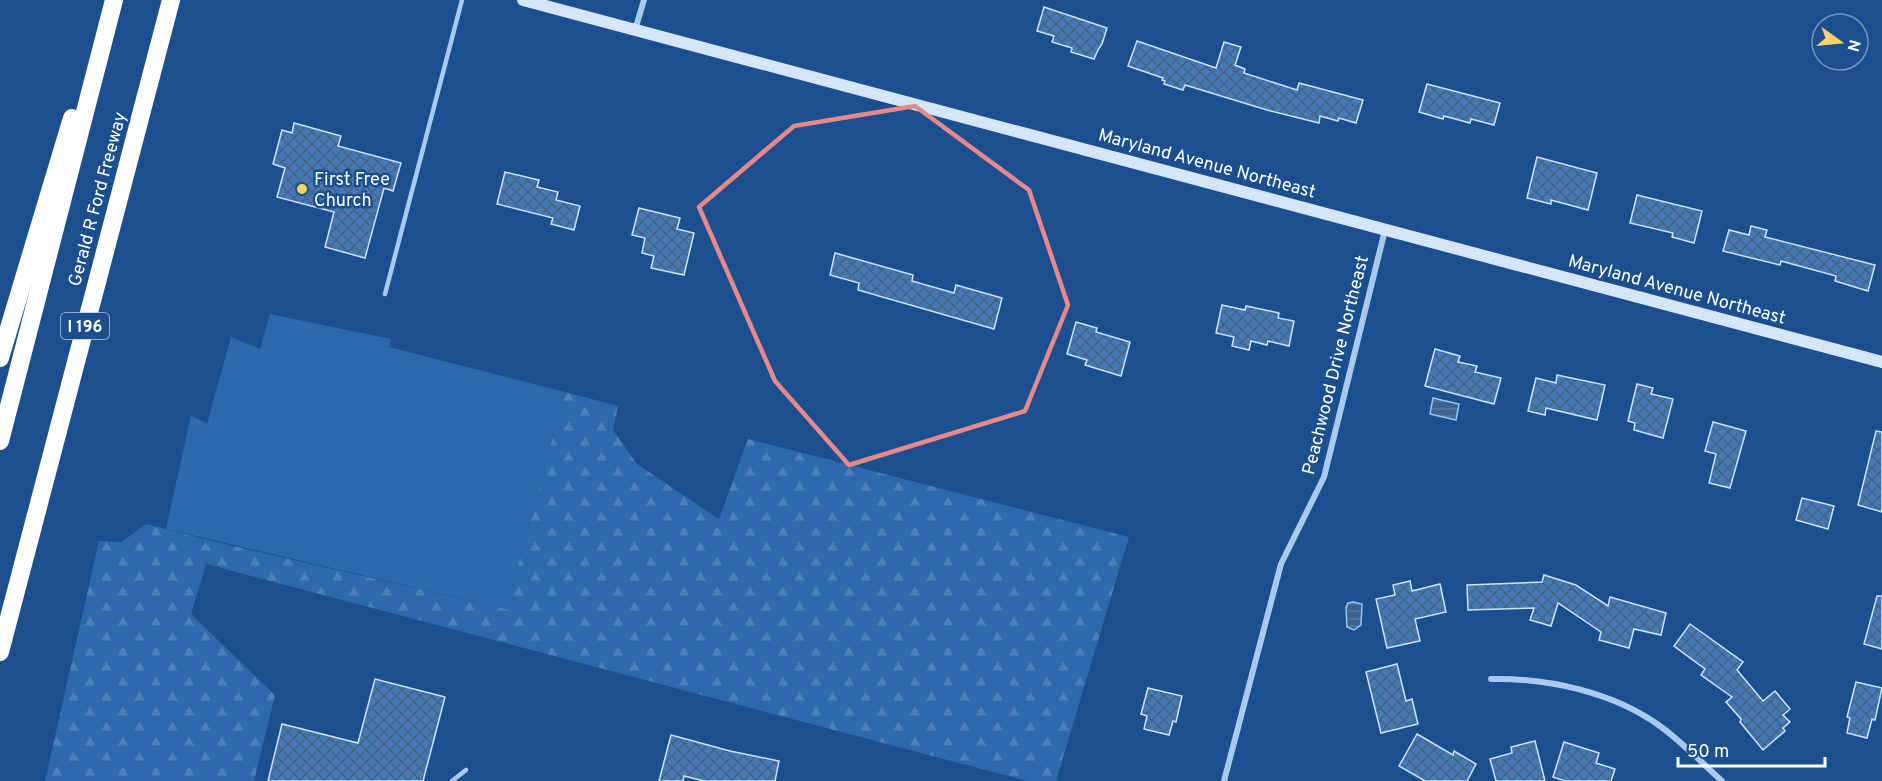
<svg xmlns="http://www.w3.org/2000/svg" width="1882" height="781" font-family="Overpass,sans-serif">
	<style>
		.grass { fill: #2e69ad }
		.forest { fill: url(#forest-firs) }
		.water { fill: url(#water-rules); stroke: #9cc4f0; stroke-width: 1.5 }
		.building { fill: url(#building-cross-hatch); stroke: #cfe3fa; stroke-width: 1.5 }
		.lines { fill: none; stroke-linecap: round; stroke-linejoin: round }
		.lane { stroke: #a9c9ee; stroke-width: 4.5 }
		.street { stroke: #a9c9ee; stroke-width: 6 }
		.secondary { stroke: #d6e6fa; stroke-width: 12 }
		.highway { stroke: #fff; stroke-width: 18 }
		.marked { fill: none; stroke: #e88989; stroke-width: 4.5; stroke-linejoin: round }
		.poi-dot { fill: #ffd166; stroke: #1b4f8f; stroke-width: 2 }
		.labels { text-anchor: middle; stroke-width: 5; stroke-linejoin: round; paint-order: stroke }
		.shield { fill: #1b4f8f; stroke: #bbcadd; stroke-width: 1.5 }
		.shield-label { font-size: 16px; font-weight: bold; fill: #fff }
		.street-label { font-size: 18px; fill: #fff; stroke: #1b4f8f }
		.poi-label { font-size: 18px; fill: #fff; stroke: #1b4f8f; text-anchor: start }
	</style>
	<defs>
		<pattern id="forest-firs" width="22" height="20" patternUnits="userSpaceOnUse" patternTransform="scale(1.5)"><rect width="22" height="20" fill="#2e69ad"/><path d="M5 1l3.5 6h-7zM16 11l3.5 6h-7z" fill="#4d80b9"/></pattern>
		<pattern id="water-rules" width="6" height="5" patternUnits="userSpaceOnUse" patternTransform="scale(1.5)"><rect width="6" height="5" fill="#3c6290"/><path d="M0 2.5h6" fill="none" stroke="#597aa1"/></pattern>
		<pattern id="building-cross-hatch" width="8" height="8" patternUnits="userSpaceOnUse" patternTransform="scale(1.5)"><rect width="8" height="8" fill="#4478b7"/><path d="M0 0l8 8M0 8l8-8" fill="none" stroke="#486282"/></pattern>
	</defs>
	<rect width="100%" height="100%" fill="#1b4f8f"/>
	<path class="grass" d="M270,314L391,339L389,347L565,392L506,609L166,529L191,415L207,424L231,337L260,349Z"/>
	<path class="forest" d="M565,392L618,406L613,430L637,464L719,519L748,439L1129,537L1056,781H1027L206,564L191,614L275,695L254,781H45L99,541L122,542L146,524L212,541L506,609Z"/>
	<g class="water">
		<path d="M1433,398L1459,404L1456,420L1430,414Z"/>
		<path d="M1353,602L1362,604L1361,625L1354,630L1347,627L1346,608L1348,603Z"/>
	</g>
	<g class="building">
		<path d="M1044,7L1107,28L1102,44L1098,50L1094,59L1071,52L1072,48L1052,42L1054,36L1037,31Z"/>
		<path d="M1137,41L1216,68L1224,42L1241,47L1235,65L1245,69L1244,73L1297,90L1299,83L1363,100L1356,123L1339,118L1338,121L1320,116L1319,123L1267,110L1185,85L1183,90L1164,84L1165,81L1162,80L1163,78L1128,66Z"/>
		<path d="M1427,84L1500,103L1494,125L1471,119L1470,123L1444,116L1443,119L1419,112Z"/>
		<path d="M294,123L341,136L338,146L401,163L393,191L384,188L365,258L325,247L334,212L277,197L285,168L273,164L282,130L292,133Z"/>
		<path d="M1537,157L1597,173L1588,210L1551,200V204L1527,198Z"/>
		<path d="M505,172L539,180L537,187L558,192L556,200L580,206L574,230L551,224L553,218L497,204Z"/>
		<path d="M1637,195L1702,211L1694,243L1672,237L1673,233L1630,223Z"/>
		<path d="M639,208L680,218L677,229L694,233L684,275L651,268L654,256L642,253L645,238L632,235Z"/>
		<path d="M1751,226L1767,230L1765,237L1875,265L1868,291L1835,281L1836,276L1781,261L1780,265L1723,251L1729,230L1749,235Z"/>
		<path d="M835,253L913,275L912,281L954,293L956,285L1002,298L994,329L858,290L859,283L830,275Z"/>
		<path d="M1222,305L1245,310L1246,306L1279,313L1278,318L1294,321L1289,346L1268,341L1267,345L1251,341L1249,350L1232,346L1234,337L1216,333Z"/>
		<path d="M1076,322L1097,328L1096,332L1130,342L1121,376L1085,365L1087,360L1067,354Z"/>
		<path d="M1435,349L1460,356L1458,362L1477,366L1475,372L1501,378L1494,404L1425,386Z"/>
		<path d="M1557,375L1605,385L1597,420L1546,408L1545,415L1528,411L1536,378L1556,383Z"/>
		<path d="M1637,384L1653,388L1651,394L1673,399L1663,438L1634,430L1635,423L1628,421Z"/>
		<path d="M1713,422L1746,431L1730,488L1709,483L1716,454L1705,451Z"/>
		<path d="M1876,431L1882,432V512L1858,505Z"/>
		<path d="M1802,498L1834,506L1828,529L1796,520Z"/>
		<path d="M1544,575L1576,585L1608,606L1610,597L1666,613L1661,635L1634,629L1629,648L1599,640L1601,632L1558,603L1551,626L1530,620L1534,608L1468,610L1467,585L1542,582Z"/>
		<path d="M1410,581L1412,591L1440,584L1446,612L1415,619L1420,641L1387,648L1376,599L1395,595L1393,585Z"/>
		<path d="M1877,596H1882V649L1864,644Z"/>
		<path d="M1690,624L1743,662L1737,670L1763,701L1775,691L1790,709L1783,715L1790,722L1783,728L1785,731L1763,750L1740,722L1741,719L1726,702L1732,697L1701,675L1705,669L1674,646Z"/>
		<path d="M1397,664L1406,701L1412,699L1418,724L1381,733L1366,672Z"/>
		<path d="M375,679L445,697L423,781H268L282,724L358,743Z"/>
		<path d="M1856,682L1882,688L1875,720L1872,719L1867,738L1847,733L1850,718L1847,717Z"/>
		<path d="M1148,688L1182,696L1176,722L1173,721L1169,735L1144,729L1147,716L1141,714Z"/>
		<path d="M1417,734L1453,755L1454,751L1476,764L1467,781H1425L1399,766Z"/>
		<path d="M671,735L730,751L779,761L775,781H704L684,776L683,781H659Z"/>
		<path d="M1535,741L1545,781H1496L1490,759L1512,753L1511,747Z"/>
		<path d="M1564,742L1599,753L1596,763L1615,769L1611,781H1565L1553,777Z"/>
	</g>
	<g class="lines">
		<g class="lane">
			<path d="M385,294L462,0"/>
			<path d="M452,781L466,770"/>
		</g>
		<g class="street">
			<path d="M635,30L644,0"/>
			<path d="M1491,679C1548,678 1613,692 1660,726C1682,742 1702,763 1722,781"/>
			<path d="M1224,781L1281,564L1324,477L1385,230"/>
		</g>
		<path class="secondary" d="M523,0L1882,362"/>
		<g class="highway">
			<path d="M0,358L72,118"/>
			<path d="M0,441L114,0"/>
			<path d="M0,652L171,0"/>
		</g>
	</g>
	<path class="marked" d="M915,106L1029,190L1068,305L1025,411L849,465L775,381L699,207L794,126Z"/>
	<circle class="poi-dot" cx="302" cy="189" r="6"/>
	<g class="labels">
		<rect class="shield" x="61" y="313" width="48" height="26" rx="4.5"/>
		<g class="shield-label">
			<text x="85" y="332">I 196</text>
		</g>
		<g class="street-label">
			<text transform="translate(1207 163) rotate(15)" y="6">Maryland Avenue Northeast</text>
			<text transform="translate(97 199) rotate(-75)" y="6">Gerald R Ford Freeway</text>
			<text transform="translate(1677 289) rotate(15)" y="6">Maryland Avenue Northeast</text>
			<text transform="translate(1335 365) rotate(-76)" y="6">Peachwood Drive Northeast</text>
		</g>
		<g class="poi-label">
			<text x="314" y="185">First Free<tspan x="314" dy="21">Church</tspan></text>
		</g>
	</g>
	<g transform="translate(1840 42) rotate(105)"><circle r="28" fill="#1b4f8f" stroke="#7695bc" stroke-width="1.5"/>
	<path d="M0-4.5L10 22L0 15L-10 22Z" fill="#ffd166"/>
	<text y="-9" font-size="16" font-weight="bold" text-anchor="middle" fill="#ffffff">N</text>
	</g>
	<path d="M1678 757v9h147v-9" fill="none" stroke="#ffffff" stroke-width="3"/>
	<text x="1687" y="757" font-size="18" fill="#ffffff" stroke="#1b4f8f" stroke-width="4.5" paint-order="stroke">50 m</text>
</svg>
